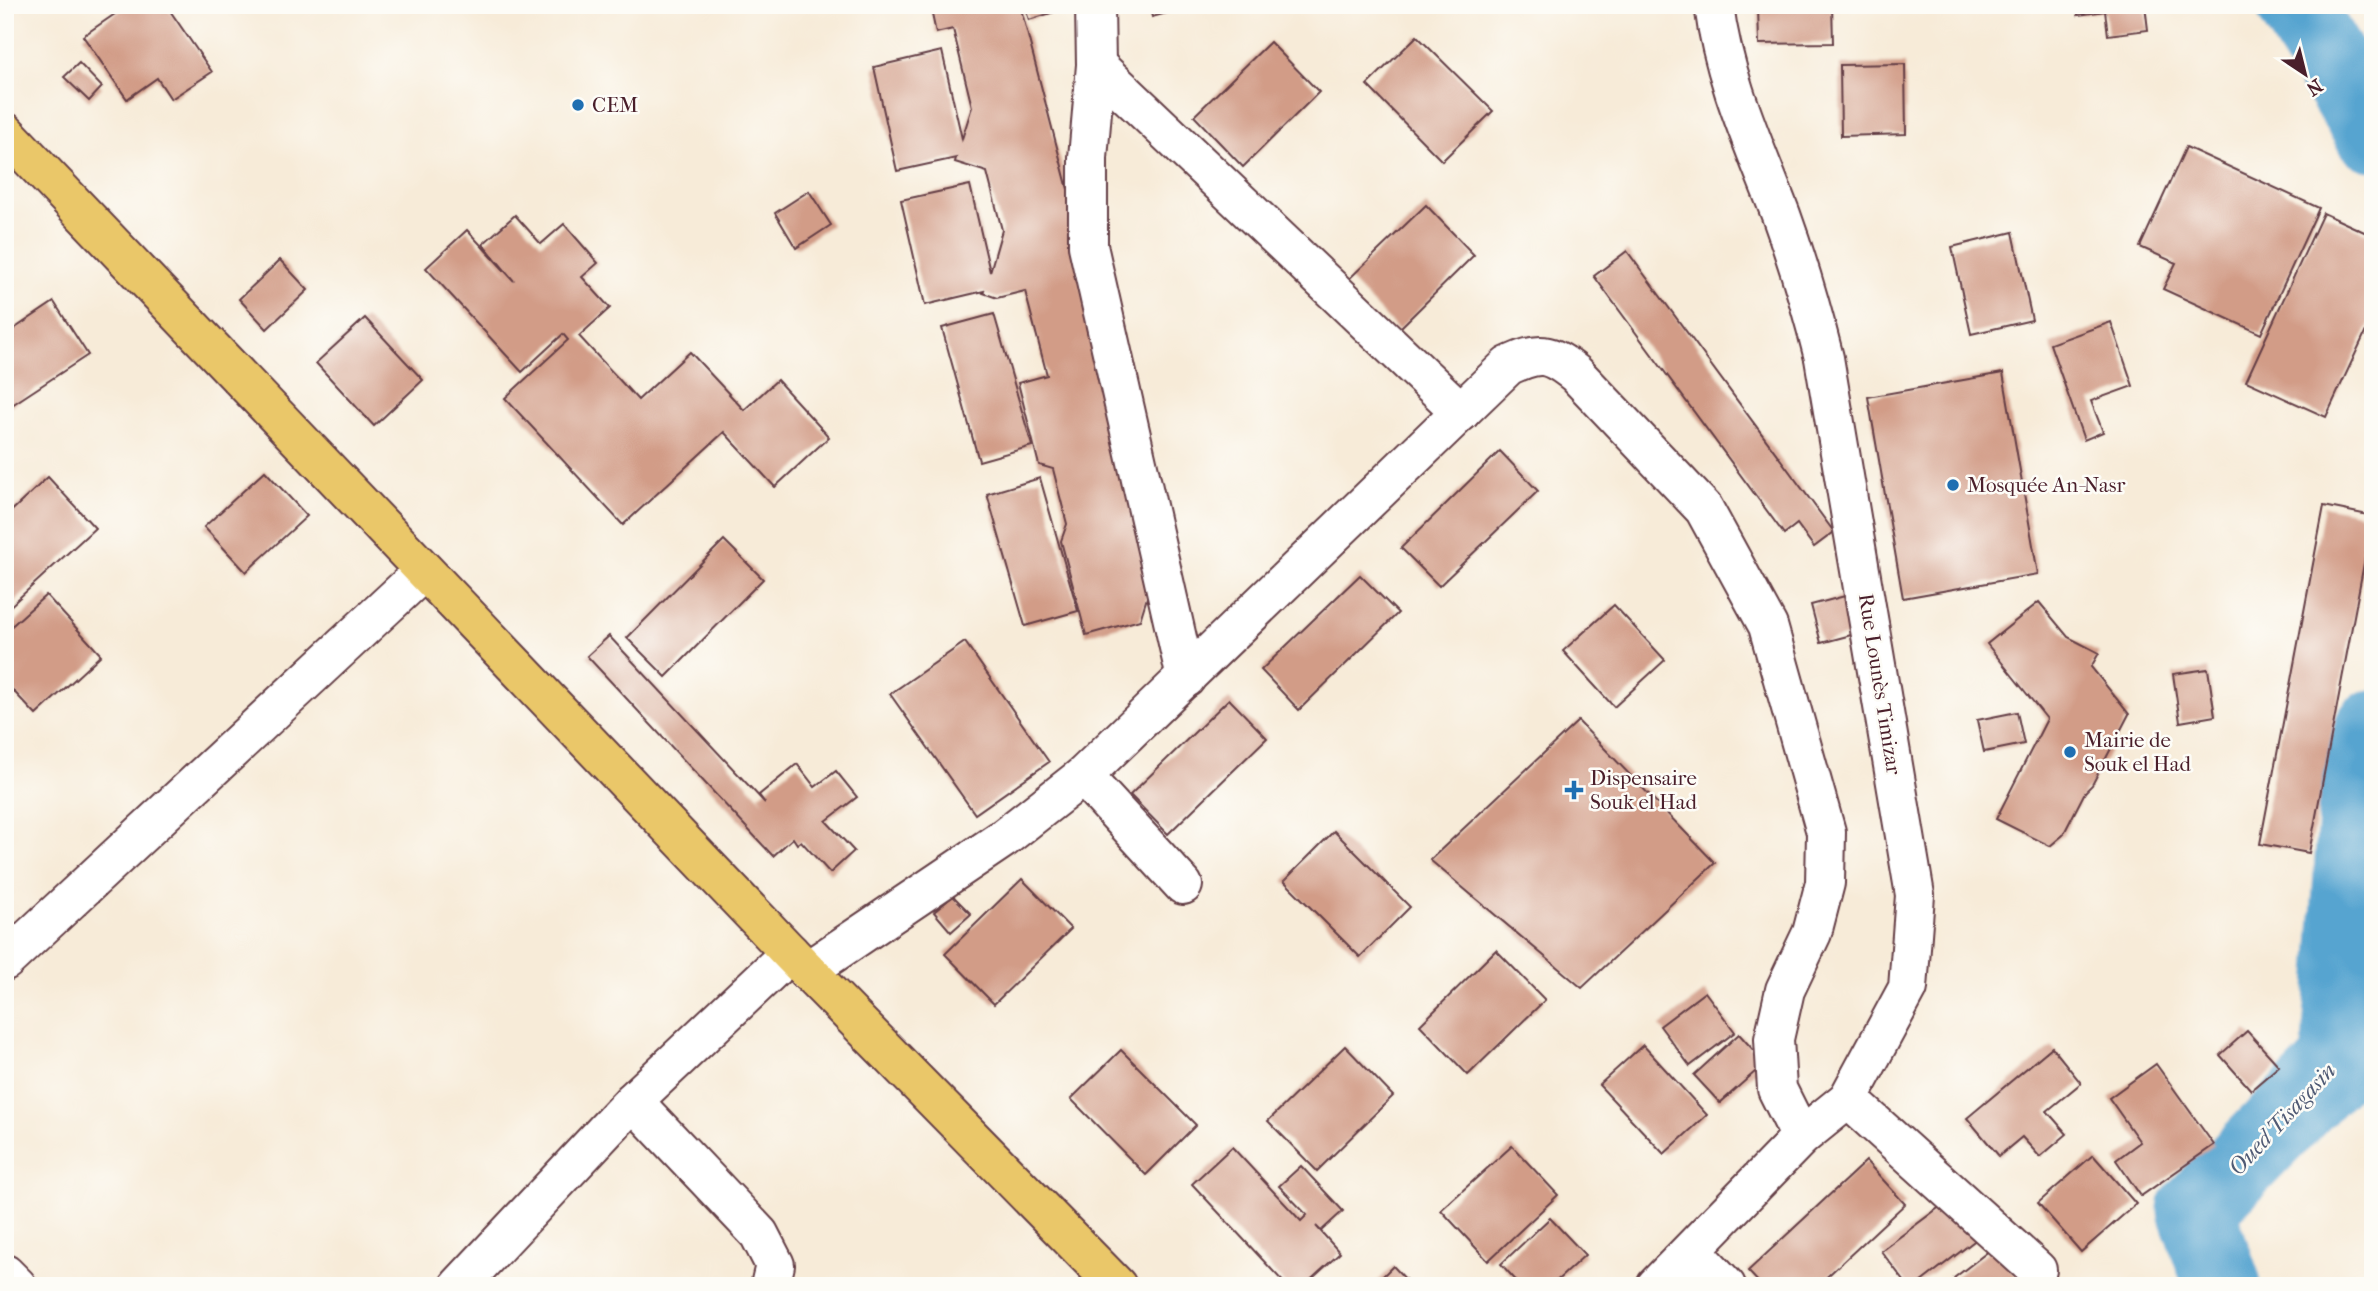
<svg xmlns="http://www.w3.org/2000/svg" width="2378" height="1291" font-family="'IM FELL French Canon',serif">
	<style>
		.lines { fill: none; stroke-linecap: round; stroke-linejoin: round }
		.river { stroke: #57a4d0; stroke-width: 77 }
		.building { fill: #d29c87 }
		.minor-casing { stroke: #643e45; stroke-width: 42 }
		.major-casing { stroke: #643e45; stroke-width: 42 }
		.minor { stroke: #fff; stroke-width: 38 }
		.major { stroke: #eac769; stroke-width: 38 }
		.poi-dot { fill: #1f6fb2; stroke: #fdfcf7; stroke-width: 2.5 }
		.labels { text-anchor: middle; stroke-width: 5; stroke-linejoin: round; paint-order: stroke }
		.poi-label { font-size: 21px; fill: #4a1f2b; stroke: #fdfcf7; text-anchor: start }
		.street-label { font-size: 21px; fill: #4a1f2b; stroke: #fdfcf7 }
		.water-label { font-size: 23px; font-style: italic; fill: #505b75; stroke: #fdfcf7 }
	</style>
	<rect width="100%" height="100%" fill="#fdfcf7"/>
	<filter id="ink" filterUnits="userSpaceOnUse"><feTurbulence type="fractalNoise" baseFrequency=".0143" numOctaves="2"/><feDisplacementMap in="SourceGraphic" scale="14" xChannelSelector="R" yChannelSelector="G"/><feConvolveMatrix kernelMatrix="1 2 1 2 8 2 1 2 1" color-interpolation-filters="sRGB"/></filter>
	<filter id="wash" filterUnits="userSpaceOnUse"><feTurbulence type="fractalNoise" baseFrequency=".00686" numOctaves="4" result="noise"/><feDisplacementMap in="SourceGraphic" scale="28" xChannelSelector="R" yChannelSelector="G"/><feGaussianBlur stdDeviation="1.57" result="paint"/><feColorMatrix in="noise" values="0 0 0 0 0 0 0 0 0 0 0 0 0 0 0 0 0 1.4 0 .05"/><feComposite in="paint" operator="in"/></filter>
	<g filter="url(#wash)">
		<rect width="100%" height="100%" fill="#f7ebd8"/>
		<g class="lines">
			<g class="river">
				<path d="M2295,5L2373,133"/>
				<path d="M2223,1286L2196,1210L2339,1063L2358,788L2373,728"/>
			</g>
		</g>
		<g id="blocks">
			<g class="building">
				<path d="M128,5H166L212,72L171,99L157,78L127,99L83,36Z"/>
				<path d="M930,5H1020L1121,393L1158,562L1140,620L1086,635L1061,541L1067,524L1053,469L1039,465L1018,383L1047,375L1025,291L997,298L983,293L984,291L925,305L901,200L970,185L990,272L1002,230L987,172L955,162L956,158L897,171L874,67L942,51L962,139L972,107L953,29L936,33Z"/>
				<path d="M1024,5H1073V6L1029,20Z"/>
				<path d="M1149,5H1193V6L1152,17Z"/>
				<path d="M1758,5H1832L1833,43L1759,44Z"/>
				<path d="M2076,5H2145L2148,30L2108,35L2105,11L2078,15Z"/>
				<path d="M1417,36L1493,111L1442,161L1367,85Z"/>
				<path d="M1270,42L1319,92L1243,167L1194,116Z"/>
				<path d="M79,63L102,87L89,101L64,77Z"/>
				<path d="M1905,64L1906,134L1841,136L1840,65Z"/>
				<path d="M2186,147L2319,208L2261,334L2163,289L2176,263L2140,247Z"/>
				<path d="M809,191L831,225L796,248L775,213Z"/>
				<path d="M1426,205L1474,255L1398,330L1349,279Z"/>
				<path d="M2323,213L2373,236V316L2326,417L2246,381Z"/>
				<path d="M515,215L541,244L564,224L598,263L582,277L610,308L579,336L638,400L690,352L744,410L777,380L829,437L775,487L724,432L623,525L505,398L568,340L563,334L522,372L426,268L467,230L514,281L483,244Z"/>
				<path d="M2013,232L2032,320L1971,334L1952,247Z"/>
				<path d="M1627,251L1834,532L1814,547L1797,524L1784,534L1594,276Z"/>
				<path d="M280,260L308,290L267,329L239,299Z"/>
				<path d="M54,302L88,355L9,407L5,402V335Z"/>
				<path d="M994,314L1032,446L979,461L942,328Z"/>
				<path d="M365,318L423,380L374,426L316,363Z"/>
				<path d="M2111,322L2133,386L2091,401L2103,432L2084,440L2050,344Z"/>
				<path d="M2003,373L2038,574L1903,598L1868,397Z"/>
				<path d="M1500,451L1538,491L1439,586L1401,548Z"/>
				<path d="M265,471L307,516L246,572L204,527Z"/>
				<path d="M48,477L95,528L5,611V517Z"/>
				<path d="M1040,478L1078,611L1025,626L987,494Z"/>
				<path d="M2324,506L2373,516L2309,853L2260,844Z"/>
				<path d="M724,540L763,579L666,677L627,638Z"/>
				<path d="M1360,575L1398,613L1299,710L1261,670Z"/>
				<path d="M46,595L101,655L36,715L5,682V632Z"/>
				<path d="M1845,596L1855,634L1821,643L1811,605Z"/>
				<path d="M2039,602L2068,637L2099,653L2091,667L2129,714L2092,785L2085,792L2063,835L2050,846L1996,819L2047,719L1987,644Z"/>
				<path d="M1614,605L1665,660L1614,707L1563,651Z"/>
				<path d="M609,636L765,803L759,795L797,764L815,787L836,771L857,797L826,821L854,851L830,873L801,841L797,844L793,838L773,856L587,656Z"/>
				<path d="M965,642L1049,762L975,814L890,694Z"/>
				<path d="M2208,669L2215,716L2180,722L2173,674Z"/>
				<path d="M1229,699L1267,738L1168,834L1130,795Z"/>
				<path d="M2017,712L2024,744L1984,752L1977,720Z"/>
				<path d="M1578,721L1715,863L1582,988L1430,860Z"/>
				<path d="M1334,831L1410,907L1360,957L1284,881Z"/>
				<path d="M1022,879L1071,929L994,1004L945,954Z"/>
				<path d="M953,896L971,914L951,932L934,912Z"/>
				<path d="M1496,950L1545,1000L1468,1075L1420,1025Z"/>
				<path d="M1705,992L1735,1032L1690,1066L1660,1026Z"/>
				<path d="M2247,1031L2279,1066L2251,1090L2220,1055Z"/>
				<path d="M1739,1034L1765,1063L1720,1103L1694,1075Z"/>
				<path d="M1643,1045L1707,1115L1664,1154L1599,1085Z"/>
				<path d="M1345,1046L1393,1096L1317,1171L1268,1121Z"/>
				<path d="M2052,1047L2081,1083L2047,1111L2067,1134L2040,1157L2022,1137L1999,1156L1967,1118Z"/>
				<path d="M1121,1050L1196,1125L1146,1175L1071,1099Z"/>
				<path d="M2156,1064L2214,1145L2141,1196L2116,1160L2140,1142L2109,1098Z"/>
				<path d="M1512,1146L1558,1195L1488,1261L1441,1210Z"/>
				<path d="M1232,1147L1301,1221L1307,1215L1279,1186L1301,1166L1343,1211L1321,1231L1316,1226L1340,1253L1304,1286H1287L1192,1184Z"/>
				<path d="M2093,1155L2136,1204L2081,1252L2038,1203Z"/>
				<path d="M1866,1161L1905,1204L1817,1286H1762L1748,1271Z"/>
				<path d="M1949,1200L1978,1238L1916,1286H1908L1881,1251Z"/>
				<path d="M1550,1218L1585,1255L1551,1286H1521L1501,1264Z"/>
				<path d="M1994,1247L2023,1286H1960L1954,1278Z"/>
				<path d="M1393,1266L1412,1286H1373Z"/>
			</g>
		</g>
	</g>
	<g filter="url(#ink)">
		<use href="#blocks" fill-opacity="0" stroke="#643e45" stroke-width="2"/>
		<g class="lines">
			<g class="minor-casing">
				<g id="minor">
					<path d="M1095,5L1096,65L1088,158V246L1186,678"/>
					<path d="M1096,65L1461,412"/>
					<path d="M1083,776L1183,885"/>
					<path d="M5,961L424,571"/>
					<path d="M807,971L1004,838L1083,776L1508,366C1540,351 1548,352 1576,374L1704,509L1768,626L1826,832L1825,883L1812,933L1785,990L1774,1039L1777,1089L1801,1137"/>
					<path d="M1848,1099L2037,1270"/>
					<path d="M633,1101L759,1234L775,1265L770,1286"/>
					<path d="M1693,1251L1726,1286"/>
					<path d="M5,1274L17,1286"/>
					<path d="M459,1286L633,1101L790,953"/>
					<path d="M1656,1286L1801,1137L1848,1099L1908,988L1915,895L1824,358C1812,310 1798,262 1781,215C1755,147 1723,78 1714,5"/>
				</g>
			</g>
			<g class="major-casing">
				<path id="major" d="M5,132L790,953L1117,1286"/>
			</g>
			<use href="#minor" class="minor"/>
			<use href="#major" class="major"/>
		</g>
	</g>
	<g class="poi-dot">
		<circle cx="578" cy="105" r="7"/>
		<circle cx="1953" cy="485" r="7"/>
		<circle cx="2070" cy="752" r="7"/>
		<path d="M1570.5 779.5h7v7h7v7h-7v7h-7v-7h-7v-7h7z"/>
	</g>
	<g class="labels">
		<g class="poi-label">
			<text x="592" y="112">CEM</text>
			<text x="1967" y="492">Mosquée An-Nasr</text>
			<text x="2084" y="747">Mairie de<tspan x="2084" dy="24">Souk el Had</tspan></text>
			<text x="1590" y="785">Dispensaire<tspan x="1590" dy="24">Souk el Had</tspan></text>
		</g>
		<g class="street-label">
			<text transform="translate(1880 684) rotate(81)" y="7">Rue Lounès Timizar</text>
		</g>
		<g class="water-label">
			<text transform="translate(2282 1119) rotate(-47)" y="8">Oued Tisagasin</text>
		</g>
	</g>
	<rect width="2378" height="1291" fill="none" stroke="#fdfcf7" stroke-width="28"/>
	<g transform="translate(2305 74) rotate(145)" stroke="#fdfcf7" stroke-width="5" paint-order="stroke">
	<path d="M0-5L12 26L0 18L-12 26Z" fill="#4a1f2b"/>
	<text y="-10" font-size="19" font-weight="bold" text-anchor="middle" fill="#4a1f2b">N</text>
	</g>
</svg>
